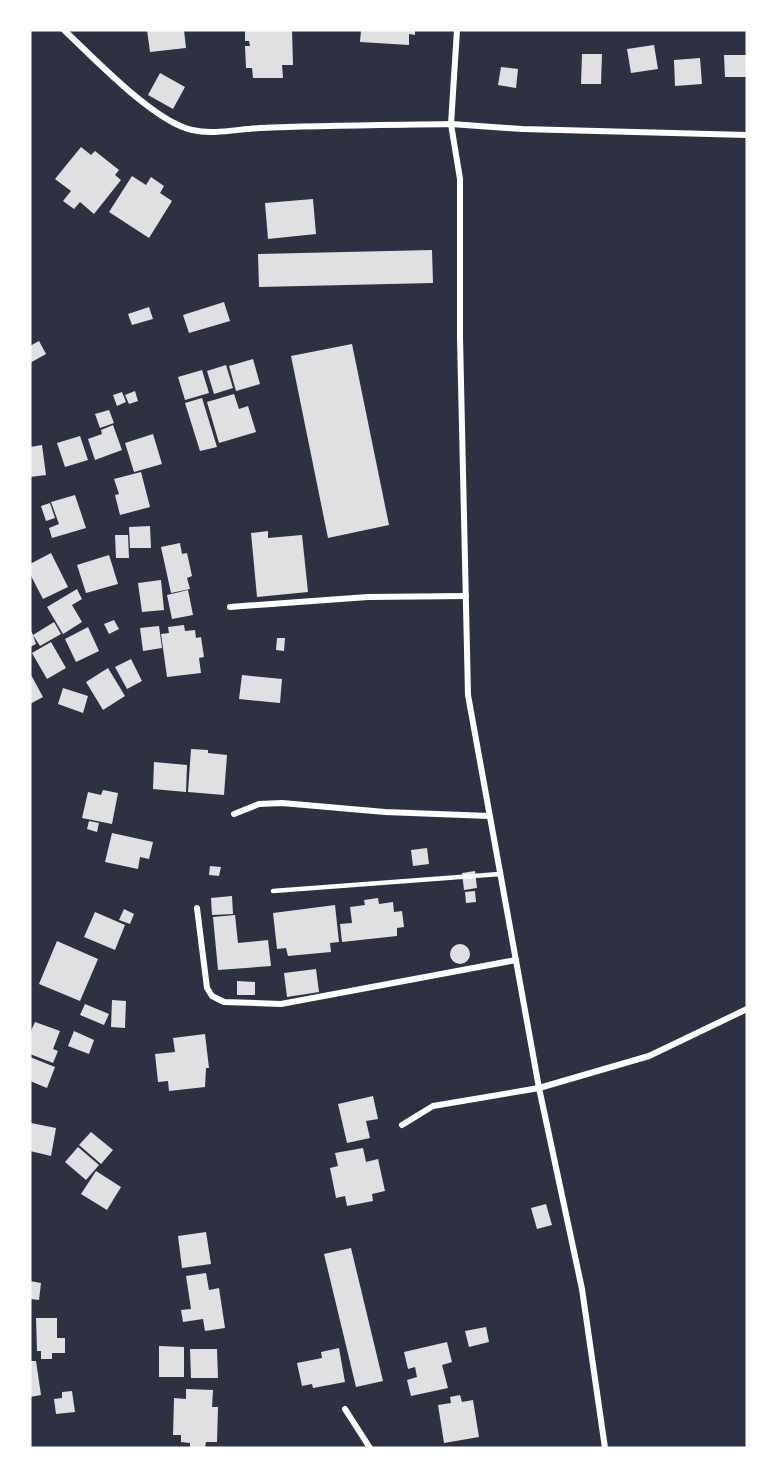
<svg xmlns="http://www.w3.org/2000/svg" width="777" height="1478" font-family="Jost,sans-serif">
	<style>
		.building { fill: #e0e0e3 }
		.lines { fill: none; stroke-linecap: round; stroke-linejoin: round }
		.service { stroke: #fff; stroke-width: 4.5 }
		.minor { stroke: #fff; stroke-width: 6 }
	</style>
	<rect width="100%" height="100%" fill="#2d3142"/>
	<g class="building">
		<path d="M147,30H184L186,48L150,52Z"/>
		<path d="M245,30H292L293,65H282L283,78H253L252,68H246L245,46H250L249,41H245Z"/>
		<path d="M361,30H415V35L409,34V45L360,42Z"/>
		<path d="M654,45L658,69L631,73L627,49Z"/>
		<path d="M582,54H602L601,84H581Z"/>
		<path d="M724,55H747V77H725Z"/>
		<path d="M700,58L702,84L675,86L674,60Z"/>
		<path d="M501,67L518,69L516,88L498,85Z"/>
		<path d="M160,73L185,87L173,109L148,95Z"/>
		<path d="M81,147L91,155L95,151L119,170L115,175L121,180L94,214L80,202L74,209L63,201L71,191L55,179Z"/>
		<path d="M132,176L146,185L151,177L164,186L160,193L172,201L149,238L109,212Z"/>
		<path d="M313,199L316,234L268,239L265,203Z"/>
		<path d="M432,250L433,283L259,287L258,254Z"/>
		<path d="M224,302L230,321L189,333L183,315Z"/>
		<path d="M149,307L153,319L132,325L128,314Z"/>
		<path d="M39,341L46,354L30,363V346Z"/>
		<path d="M352,344L389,525L328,538L291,356Z"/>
		<path d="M253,359L260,384L236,391L229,366Z"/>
		<path d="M226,365L233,388L214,394L207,371Z"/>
		<path d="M202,370L209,393L185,400L178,377Z"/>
		<path d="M135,391L138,401L129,404L125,395Z"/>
		<path d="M122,392L126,402L117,406L113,395Z"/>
		<path d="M234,394L239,409L248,406L256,432L219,443L207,402Z"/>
		<path d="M202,398L217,447L200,451L185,403Z"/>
		<path d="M109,410L114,423L100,428L95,414Z"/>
		<path d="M113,425L122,450L95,460L88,439L102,434L101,430Z"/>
		<path d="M153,434L162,464L134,472L125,443Z"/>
		<path d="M80,436L88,460L65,467L57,443Z"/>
		<path d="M42,445L46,475L30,477V447Z"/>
		<path d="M141,472L150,507L120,515L115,495L119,494L114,479Z"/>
		<path d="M75,495L86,528L52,538L49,528L59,524L51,502Z"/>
		<path d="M50,503L55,518L46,521L41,506Z"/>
		<path d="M150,526L151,548H130L129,527Z"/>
		<path d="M268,531V538L302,535L308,592L257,597L251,533Z"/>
		<path d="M115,535H128L129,558H116Z"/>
		<path d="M180,543L182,554L187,553L192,576L187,578L190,589L171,593L161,547Z"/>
		<path d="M51,553L68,587L43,599L30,574V564Z"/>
		<path d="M109,555L118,584L86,593L77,565Z"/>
		<path d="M161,580L164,610L142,612L138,583Z"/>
		<path d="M77,589L82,599L72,605L82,622L63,634L47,607Z"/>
		<path d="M188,590L193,615L172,619L167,595Z"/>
		<path d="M114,620L119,629L109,634L104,624Z"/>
		<path d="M54,622L61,634L40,646L33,635L36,644L30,647V628L33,635Z"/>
		<path d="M184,625L185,631L195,630L196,638L201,637L204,657L199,658L201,673L167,677L161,634L169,633L168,627Z"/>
		<path d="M159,626L162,648L143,651L140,628Z"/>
		<path d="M88,627L99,651L76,662L65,639Z"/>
		<path d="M277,638H285L284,651L276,650Z"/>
		<path d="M51,642L66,668L47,679L32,653Z"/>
		<path d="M131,659L142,681L127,689L115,667Z"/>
		<path d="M108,668L125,696L103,710L86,682Z"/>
		<path d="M30,673L43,697L30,704Z"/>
		<path d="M242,675L282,679L280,703L239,699Z"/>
		<path d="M63,688L88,696L83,713L58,704Z"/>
		<path d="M191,749L208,750V753L227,755L224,795L188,792Z"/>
		<path d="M154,762L187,765L186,792L153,789Z"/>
		<path d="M103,790L118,793L112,824L82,818L88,792L101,795Z"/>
		<path d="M89,821L99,823L97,832L87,829Z"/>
		<path d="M112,833L153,842L149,859L140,857L138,869L105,862Z"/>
		<path d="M427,848L429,864L413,866L411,850Z"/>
		<path d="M210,866L221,867L219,876L209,875Z"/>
		<path d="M475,871L477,888L464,890L462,873Z"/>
		<path d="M475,891L476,902L466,903L465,892Z"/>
		<path d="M232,896L233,914L212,915L211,898Z"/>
		<path d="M378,898L379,904L393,902L394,912L402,911L404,927L397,928V936L342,942L340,924L352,923L350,907L365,905L364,900Z"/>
		<path d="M335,905L339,942L330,943L331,952L288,956L286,948L277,949L273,913Z"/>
		<path d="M124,909L134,914L130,924L119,920Z"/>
		<path d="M95,912L125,925L115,950L84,937Z"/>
		<path d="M235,915L238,943L268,940L271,966L218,970L213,917Z"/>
		<path d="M57,941L98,959L80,1001L39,984Z"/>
		<circle cx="460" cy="954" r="10"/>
		<path d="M316,969L319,992L287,997L284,973Z"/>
		<path d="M237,981L255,982V995H237Z"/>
		<path d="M112,1000L126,1001L125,1028L111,1027Z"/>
		<path d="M85,1004L109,1014L104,1025L80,1015Z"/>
		<path d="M35,1022L60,1031L53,1049L58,1051L53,1063L30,1054V1033Z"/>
		<path d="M74,1031L94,1040L89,1054L68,1046Z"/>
		<path d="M205,1034L209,1068H206L205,1087L169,1091L168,1081L158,1082L155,1054L175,1052L173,1038Z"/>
		<path d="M30,1057L55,1067L47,1088L30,1081Z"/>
		<path d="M373,1096L378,1119L366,1121L370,1138L347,1143L338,1104Z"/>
		<path d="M31,1123L56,1128L51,1156L30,1151Z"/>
		<path d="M91,1132L113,1150L101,1164L79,1145Z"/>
		<path d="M78,1147L99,1165L86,1180L65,1162Z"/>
		<path d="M363,1148L366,1162L378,1159L385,1191L372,1194L373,1201L347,1206L345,1196L336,1198L330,1168L338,1166L335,1153Z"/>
		<path d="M96,1171L121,1187L107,1210L81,1194Z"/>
		<path d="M546,1204L552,1225L537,1229L531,1208Z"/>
		<path d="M206,1232L211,1264L182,1268L178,1236Z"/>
		<path d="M351,1248L383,1381L356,1387L324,1254Z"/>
		<path d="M206,1273L209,1290L219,1288L225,1328L205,1331L203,1319L183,1322L181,1310L191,1309L186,1276Z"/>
		<path d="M30,1281L41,1283L39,1300L30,1299Z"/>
		<path d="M36,1318H57V1338H65V1353H52V1359H41V1351H37Z"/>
		<path d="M486,1327L489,1342L469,1347L465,1331Z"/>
		<path d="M447,1342L452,1362L442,1365L448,1388L411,1396L407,1380L417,1377L415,1367L408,1369L404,1352Z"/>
		<path d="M159,1346L184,1347V1377H159Z"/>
		<path d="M339,1348L345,1382L313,1388L312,1384L302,1386L297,1363L322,1358L321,1352Z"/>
		<path d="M190,1349H217L218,1378H191Z"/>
		<path d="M30,1361H36L41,1395L30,1397Z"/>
		<path d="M186,1389L213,1390L212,1407H218L217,1442H206L205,1448H190V1443L181,1442V1435H173L174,1398L186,1399Z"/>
		<path d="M72,1391L75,1412L56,1414L54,1399L62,1398V1392Z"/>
		<path d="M460,1395L462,1402L473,1400L479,1437L444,1443L438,1405L451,1403L450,1397Z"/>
	</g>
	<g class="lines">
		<path class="service" d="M273,891L500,874"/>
		<g class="minor">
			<path d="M64,30C93,57 154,122 192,130C214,135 238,129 260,128C324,125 388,125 451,124L460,179V338L468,695L539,1088L582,1289L605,1448"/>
			<path d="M457,30L451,124L522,129L747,135"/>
			<path d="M230,607L368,597L466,596"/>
			<path d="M234,814L259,804L282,803L385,812L489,816"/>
			<path d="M197,908L207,988L212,996L224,1002L281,1004L516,960"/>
			<path d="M402,1125L433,1106L539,1088L649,1056L747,1009"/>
			<path d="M345,1409L370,1448"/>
		</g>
	</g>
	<rect width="777" height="1478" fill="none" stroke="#ffffff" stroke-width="63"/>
</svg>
